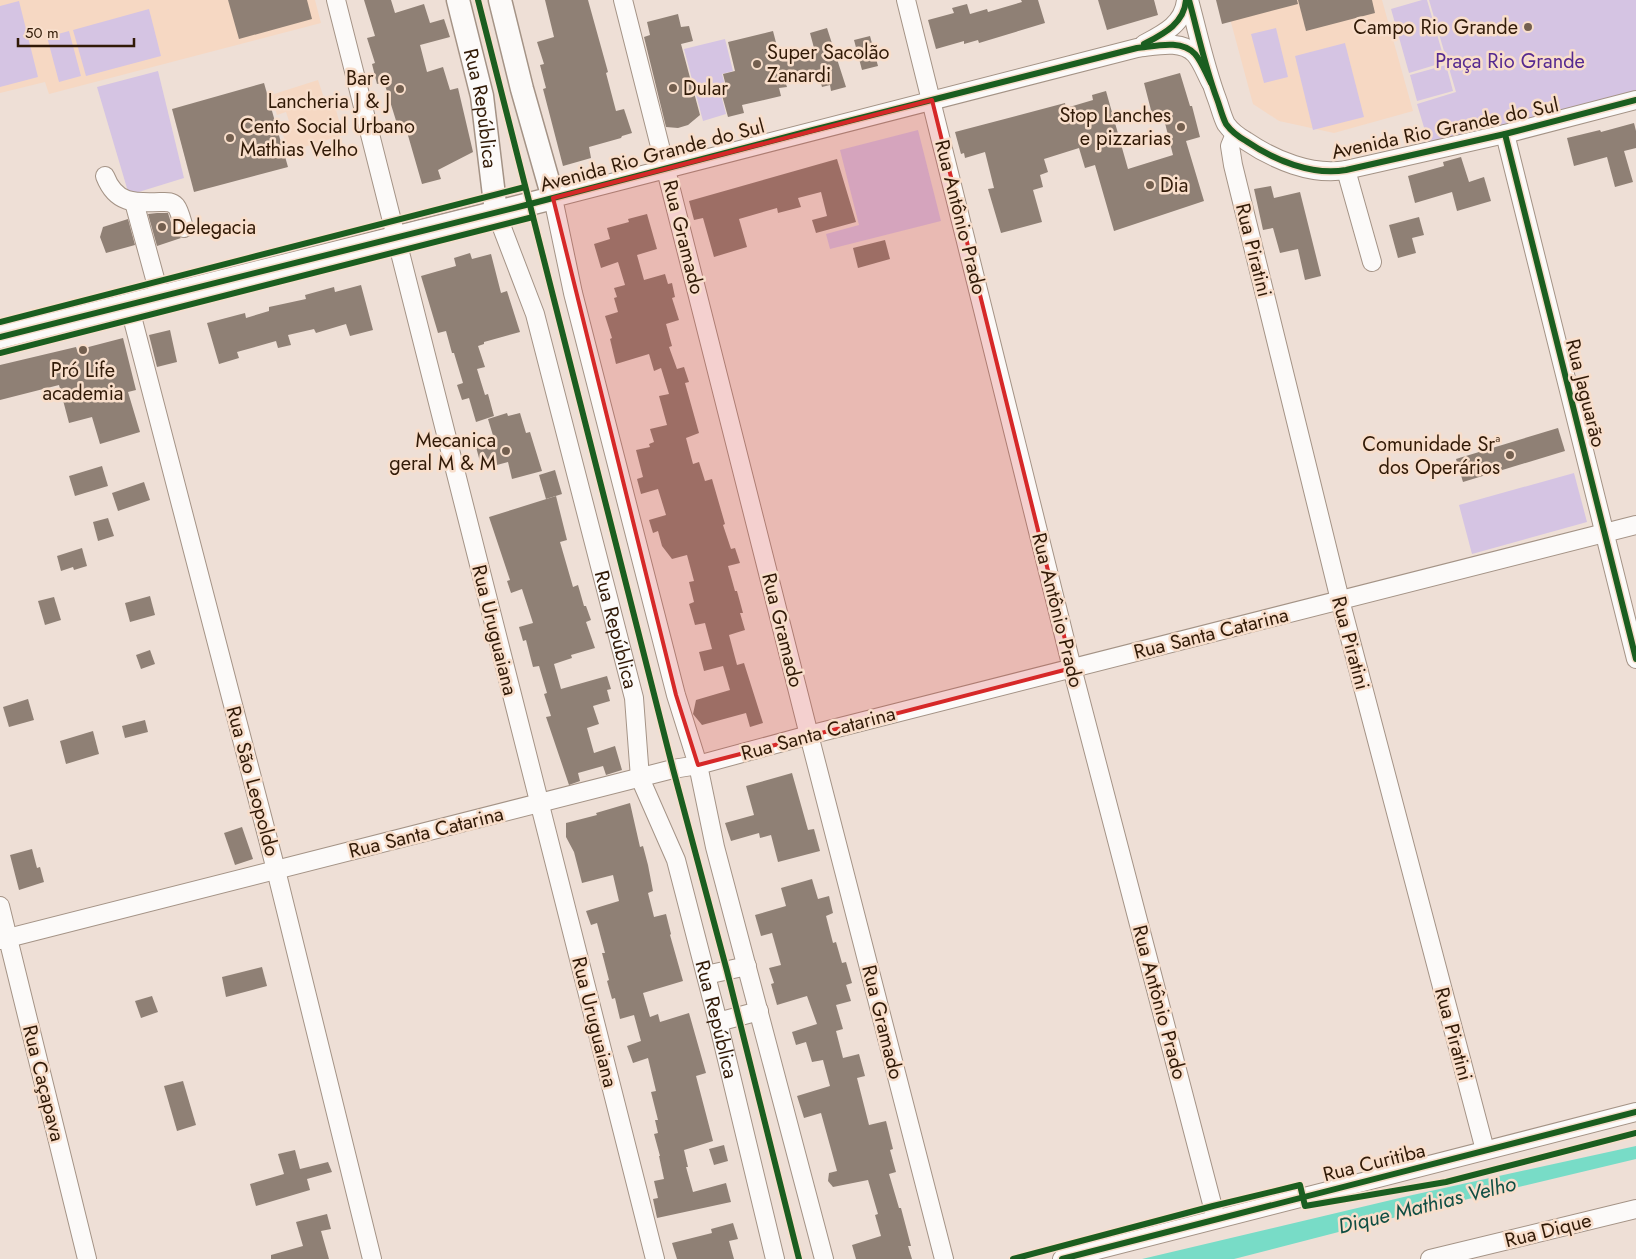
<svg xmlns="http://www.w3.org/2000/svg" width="1636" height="1259" font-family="Jost,sans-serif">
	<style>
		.built { fill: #f6d8c3 }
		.green { fill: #d5c4e3 }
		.water { fill: #78dcc7 }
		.building { fill: #8f8075 }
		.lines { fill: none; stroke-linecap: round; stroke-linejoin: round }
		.minor-casing { stroke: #a49386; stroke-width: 20 }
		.major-casing { stroke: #a49386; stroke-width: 25 }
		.minor { stroke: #fcfaf9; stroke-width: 18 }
		.major { stroke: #fcfaf9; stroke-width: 22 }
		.cycleway-casing { stroke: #f8decb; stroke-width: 9 }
		.cycleway { stroke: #1b5e20; stroke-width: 6 }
		.marked { fill: #d62828; fill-opacity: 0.2; stroke: #d62828; stroke-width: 4; stroke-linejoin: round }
		.poi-dot { fill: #735f4f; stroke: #f8decb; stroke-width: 2 }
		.labels { text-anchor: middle; stroke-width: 5; stroke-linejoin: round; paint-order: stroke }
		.poi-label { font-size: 20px; fill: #311a07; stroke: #f8decb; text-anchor: end }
		.park-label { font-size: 20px; fill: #552990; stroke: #f8decb }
		.street-label { font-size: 20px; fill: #311a07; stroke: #f8decb }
		.water-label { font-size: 21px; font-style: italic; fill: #0f4e43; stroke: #f8decb }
	</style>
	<rect width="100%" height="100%" fill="#eedfd6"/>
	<g class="built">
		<path d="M0,0H315L321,23L49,94L45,82L0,93Z"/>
		<path d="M1225,0H1382L1413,111L1334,133L1279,121L1253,104Z"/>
		<path d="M318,80L325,101L333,99L343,135L288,152L280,124L289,121L286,112L277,115L271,95Z"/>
	</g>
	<g class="green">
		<path d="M1422,0H1427L1445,62L1409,73L1391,9Z"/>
		<path d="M1429,0H1636V93L1429,144L1417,104L1456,92Z"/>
		<path d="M19,1L38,77L0,87V6Z"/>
		<path d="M149,9L161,56L86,76L73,30Z"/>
		<path d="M1276,28L1288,77L1264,83L1251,34Z"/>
		<path d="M69,31L81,76L59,82L47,37Z"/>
		<path d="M725,39L733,71L722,74L725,85L719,87L726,114L703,121L684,49Z"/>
		<path d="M1345,43L1364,117L1313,130L1295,56Z"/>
		<path d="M1446,65L1453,91L1417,101L1410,75Z"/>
		<path d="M158,71L184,178L129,195L97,87Z"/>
		<path d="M918,130L941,221L830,249L826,234L859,225L840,150Z"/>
		<path d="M1574,473L1587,522L1472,554L1459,505Z"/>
	</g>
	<path class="water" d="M1636,1146V1159L1443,1205L1234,1259H1142L1408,1196Z"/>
	<g class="building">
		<path d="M228,0H307L312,19L239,39Z"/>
		<path d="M364,0H391L395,13L424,4L430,23L444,19L450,37L420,45L427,72L443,67L450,90L458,88L473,152L438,170L441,179L422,184L405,125L398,127L384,82L377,84L372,64L375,63L367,38L375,36Z"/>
		<path d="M545,0H588L608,72L606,73L616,111L624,109L632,133L622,136L621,138L589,147L591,158L563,166L543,89L546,88L540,65L544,64L537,42L554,37Z"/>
		<path d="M1021,0H1038L1045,23L979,43L978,40L964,44V41L936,49L928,20L954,13L952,8L967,4L970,14L987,9L988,12L1022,2Z"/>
		<path d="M1098,0H1154L1158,15L1107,30Z"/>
		<path d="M1216,0H1297L1298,4L1222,24Z"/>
		<path d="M1298,0H1372L1375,13L1306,31Z"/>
		<path d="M678,14L681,27L689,26L693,41L681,44L700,115L688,125L678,128L666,127L644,37L650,35L647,22Z"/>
		<path d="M827,28L846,87L831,91L830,85L822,87L818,72L785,81L787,87L779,88L781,96L742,105L744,113L728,117L720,88L726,86L723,74L735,71L728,42L773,31L780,58L814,48L810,33Z"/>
		<path d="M870,36L878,66L862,70L854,40Z"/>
		<path d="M1180,73L1190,106H1192L1200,137L1186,141L1204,201L1114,231L1095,165L1085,168L1079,148L1044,159L1048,172L1040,175L1043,187L1033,190L1042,222L1001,233L988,189L994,188L985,152L965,158L964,153L961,154L955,132L1065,103L1066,108L1093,100L1092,95L1106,91L1128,169L1173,155L1163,115L1153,118L1144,83Z"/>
		<path d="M264,83L288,167L194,192L172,109Z"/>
		<path d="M1634,123L1636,131V148L1624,151L1633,182L1615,187L1607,157L1574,166L1567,138L1600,130L1601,132Z"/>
		<path d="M1461,157L1469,182L1484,177L1491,201L1457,211L1452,192L1415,203L1408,176L1444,166L1443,162Z"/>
		<path d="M837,159L856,222L816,233L812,220L827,216L821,192L798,198L801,207L778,213L777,208L739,219L747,247L714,257L703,218L694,220L689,201Z"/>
		<path d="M1271,186L1274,198L1300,192L1321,276L1305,280L1298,249L1280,253L1273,228L1263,230L1254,189Z"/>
		<path d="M157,213H168L174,232L181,238L157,246L148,214Z"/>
		<path d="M647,214L657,249L637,255L644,280L665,274L668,284L672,283L675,297L672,298L679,320L666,324L672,346L669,347L677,369L684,367L689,382L685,383L699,433L686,438L693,464L699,462L705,481L712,479L725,524L723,525L731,549L735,548L740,563L728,566L735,591H737L743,613H740L745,630L729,635L737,665L744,663L763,723L750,727L746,713L702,725L693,714L696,700L730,690L723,666L704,671L699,652L712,649L705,623L695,625L689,604L694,602L689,582L694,581L687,555L672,559L662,546L658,531L653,533L649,520L666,515L658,489L641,494L637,479L643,477L636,450L650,447L649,444L654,442L650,429L667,425L659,396L669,394L661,368L654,371L649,354L616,364L610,339L612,338L605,316L618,312L614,298L617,297L614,288L625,285L618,262L601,268L594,244L610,239L607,228L629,222L628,219Z"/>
		<path d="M1419,217L1424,235L1412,238L1416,253L1398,258L1389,225Z"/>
		<path d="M128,219L135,245L106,253L100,237L103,227Z"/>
		<path d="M885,240L890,259L858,268L853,248Z"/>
		<path d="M470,253L472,259L491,254L501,293L507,291L520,332L484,342V344L478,346L485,367L477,369L485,395L488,394L494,416L476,422L469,398L462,400L457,385L463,383L454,353H452L446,331L438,333L421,276L456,266L454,258Z"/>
		<path d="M361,285L373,330L350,336L346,324L316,333L314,329L288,335L291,345L278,348L276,341L237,352L239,358L219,364L207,323L245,313L246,318L269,311V307L306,299L305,295L334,287L335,292Z"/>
		<path d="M170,330L177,362L157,367L149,335Z"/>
		<path d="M123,338L136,390L128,392L140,432L100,444L92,417L69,423L59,385L0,400V365L76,347L77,350Z"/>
		<path d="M507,413L508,416L520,413L526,433L530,432L542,471L512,479L508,462L482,469L476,447L495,442L488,419Z"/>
		<path d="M1558,428L1565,451L1463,482L1456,459Z"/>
		<path d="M102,466L108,486L75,496L69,476Z"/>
		<path d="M555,470L562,494L546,499L539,475Z"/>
		<path d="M144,482L150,500L118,511L112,493Z"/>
		<path d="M556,496L567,540L560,542L573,587L578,585L584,606H586L591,620L586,622L595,648L571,655L572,658L554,664L561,689L607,676L611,689L607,690L610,701L593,706L599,724L587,728L594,753L615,746L622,770L606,775L603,766L578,773L580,781L569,785L546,717L551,716L544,694L547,693L539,666L533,667L526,640L523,641L519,627L533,623L522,589L511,593L507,581L510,580L489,517Z"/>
		<path d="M108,518L114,536L98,541L93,522Z"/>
		<path d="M82,548L87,566L74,570L73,567L61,571L57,556Z"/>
		<path d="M150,596L155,615L130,622L125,603Z"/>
		<path d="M54,597L61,620L45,625L38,601Z"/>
		<path d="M150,650L155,664L141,669L136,655Z"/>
		<path d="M28,699L34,720L9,727L3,707Z"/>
		<path d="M145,720L148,732L125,738L122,726Z"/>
		<path d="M93,731L99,754L66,764L60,741Z"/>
		<path d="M792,773L808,830L814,829L820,851L778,862L771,835L760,838L759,833L731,841L725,823L754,815L746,786Z"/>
		<path d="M630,803L640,847L643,846L648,865L653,891L648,893L654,917L666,914L671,934L670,935L683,981L643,993L650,1017L658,1014L660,1022L689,1013L706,1073L696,1076L713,1141L684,1150L688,1167H686L693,1192L726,1183L731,1202L657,1218L653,1199L658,1198L654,1181L664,1179L659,1156H660L654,1134L658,1133L655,1120H658L651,1092L656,1091L648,1058L633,1063L627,1046L641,1041L634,1015L620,1019L615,998L612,999L607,981L609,980L602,953H605L597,923L591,925L586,911L619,901L613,875L582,883L574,852L566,837V823L597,815L596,813Z"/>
		<path d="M242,827L253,859L235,865L224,833Z"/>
		<path d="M32,849L37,868L40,867L44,882L19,890L10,855Z"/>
		<path d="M812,879L818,899L829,896L833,913L826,916L833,943L836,942L842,963L846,962L852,983L846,985L851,1001L836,1005L843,1029L836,1031L843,1058L859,1054L865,1076L857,1078L869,1125L886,1121L893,1149L890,1150L896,1172L889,1174L899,1208H901L911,1246H908L912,1259H856L852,1245L881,1236L875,1215L878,1214L868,1180L833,1187L828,1181L829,1173L837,1171L821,1113L804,1118L797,1096L830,1086L823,1060L812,1062L806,1042L796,1045L792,1032L817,1024L807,996L777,1005L771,984L774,983L769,968L781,965L772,933L761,936L755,915L786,906L781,888Z"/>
		<path d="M262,967L267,986L226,997L222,977Z"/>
		<path d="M152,996L158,1012L141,1018L135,1001Z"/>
		<path d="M183,1081L196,1125L177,1131L164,1086Z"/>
		<path d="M724,1145L728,1161L714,1165L709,1149Z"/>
		<path d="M295,1150L300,1169L328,1162L332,1172L307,1179L310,1190L256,1206L250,1184L284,1174L278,1154Z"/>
		<path d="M327,1214L331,1229L321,1231L329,1259H271V1255L303,1246L296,1222Z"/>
		<path d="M733,1223L738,1239L729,1241L734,1259H677L672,1243L712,1233L711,1229Z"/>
	</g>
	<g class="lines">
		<g class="minor-casing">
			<g id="minor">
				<path d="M336,0L655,1259"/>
				<path d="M623,0L809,735L944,1259"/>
				<path d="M906,0L1072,668L1216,1219"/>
				<path d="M1189,0C1198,33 1205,67 1217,99C1220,107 1222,116 1226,124C1231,131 1239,137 1246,141C1274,160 1312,176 1346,170L1505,134L1636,100"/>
				<path d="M1144,44C1163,34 1184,24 1186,0"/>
				<path d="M1235,134L1230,146L1233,165L1340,600L1485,1150"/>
				<path d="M1505,134L1636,659"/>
				<path d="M1346,170L1372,262"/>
				<path d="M105,176C116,204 134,203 161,202C166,202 171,201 176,206C180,211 182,222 184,228"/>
				<path d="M134,202L160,297"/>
				<path id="s1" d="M496,212L535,314L634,698L640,778L676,860L718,1022L775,1259"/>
				<path d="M129,305L276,870L372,1259"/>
				<path d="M0,906L87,1259"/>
				<path d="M0,940L673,769L698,765L809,735L1636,525"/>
				<path d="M706,975L747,966"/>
				<path d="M718,1022L759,1011"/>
				<path d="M824,1259L715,847L698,765L676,695L573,293L553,198L1137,48C1156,46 1181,39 1195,54C1202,62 1206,74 1211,83"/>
				<path d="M1062,1259L1636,1112"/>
				<path d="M1430,1259L1636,1209"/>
			</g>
		</g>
		<g class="major-casing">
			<g id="major">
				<path id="s2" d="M458,0L482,96L496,212"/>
				<path d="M0,337L553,198L522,89L500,0"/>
			</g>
		</g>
		<use href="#minor" class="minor"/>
		<use href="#major" class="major"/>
		<g class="cycleway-casing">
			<g id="cycleway">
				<path d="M478,0L673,769L727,971L799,1259"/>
				<path d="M1189,0C1198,33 1205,67 1217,99C1220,107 1222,116 1226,124C1231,131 1239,137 1246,141C1274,160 1312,176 1346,170L1505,134L1636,100"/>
				<path d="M1144,44C1163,34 1184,24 1186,0"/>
				<path d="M1505,134L1636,659"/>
				<path d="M0,322L525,187"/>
				<path d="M0,337L530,204L813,130L1137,48C1156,46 1181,39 1195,54C1202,62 1206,74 1211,83"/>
				<path d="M0,353L533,217"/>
				<path d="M1013,1259L1213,1206L1300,1185L1305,1206L1446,1182L1636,1133"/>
				<path d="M1062,1259L1636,1112"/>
			</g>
		</g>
		<use href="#cycleway" class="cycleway"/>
	</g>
	<path class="marked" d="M932,100L1072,668L698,765L676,695L553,198Z"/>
	<g class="poi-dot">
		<circle cx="1528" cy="27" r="5"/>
		<circle cx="757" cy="64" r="5"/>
		<circle cx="673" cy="88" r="5"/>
		<circle cx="400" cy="89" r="5"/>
		<circle cx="1181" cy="127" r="5"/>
		<circle cx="230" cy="138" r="5"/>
		<circle cx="1150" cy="185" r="5"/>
		<circle cx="162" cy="227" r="5"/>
		<circle cx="83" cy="350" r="5"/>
		<circle cx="506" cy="451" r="5"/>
		<circle cx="1510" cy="455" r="5"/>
	</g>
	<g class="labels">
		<g class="poi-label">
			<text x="1518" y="34">Campo Rio Grande</text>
			<text x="767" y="59" text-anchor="start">Super Sacolão<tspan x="767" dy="23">Zanardi</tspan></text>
			<text x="390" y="85">Bar e<tspan x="390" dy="23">Lancheria J &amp; J</tspan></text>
			<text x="683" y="95" text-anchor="start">Dular</text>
			<text x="1171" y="122">Stop Lanches<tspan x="1171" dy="23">e pizzarias</tspan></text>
			<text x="240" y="133" text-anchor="start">Cento Social Urbano<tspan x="240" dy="23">Mathias Velho</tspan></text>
			<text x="1160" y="192" text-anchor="start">Dia</text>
			<text x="172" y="234" text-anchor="start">Delegacia</text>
			<text x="83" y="377" text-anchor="middle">Pró Life<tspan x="83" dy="23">academia</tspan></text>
			<text x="496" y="447">Mecanica<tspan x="496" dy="23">geral M &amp; M</tspan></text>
			<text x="1500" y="451">Comunidade Srª<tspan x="1500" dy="23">dos Operários</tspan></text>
		</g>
		<g class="park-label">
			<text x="1510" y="68">Praça Rio Grande</text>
		</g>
		<g class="street-label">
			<text dy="7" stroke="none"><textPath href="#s2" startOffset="111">Rua República</textPath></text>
			<text transform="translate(1445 128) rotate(-12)" y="7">Avenida Rio Grande do Sul</text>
			<text transform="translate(652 155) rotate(-15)" y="7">Avenida Rio Grande do Sul</text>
			<text transform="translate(961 217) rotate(76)" y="7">Rua Antônio Prado</text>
			<text transform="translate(684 237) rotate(76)" y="7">Rua Gramado</text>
			<text transform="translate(1254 250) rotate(76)" y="7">Rua Piratini</text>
			<text transform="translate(1586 393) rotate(76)" y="7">Rua Jaguarão</text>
			<text transform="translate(1058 610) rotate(76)" y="7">Rua Antônio Prado</text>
			<text transform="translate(495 630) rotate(76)" y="7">Rua Uruguaiana</text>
			<text dy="7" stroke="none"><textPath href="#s1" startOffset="435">Rua República</textPath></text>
			<text transform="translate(783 630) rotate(76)" y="7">Rua Gramado</text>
			<text transform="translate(1211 633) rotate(-14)" y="7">Rua Santa Catarina</text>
			<text transform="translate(1351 643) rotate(75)" y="7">Rua Piratini</text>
			<text transform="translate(818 733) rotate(-15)" y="7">Rua Santa Catarina</text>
			<text transform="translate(253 781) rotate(75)" y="7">Rua São Leopoldo</text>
			<text transform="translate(426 832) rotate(-14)" y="7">Rua Santa Catarina</text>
			<text transform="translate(1160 1002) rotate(75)" y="7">Rua Antônio Prado</text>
			<text dy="7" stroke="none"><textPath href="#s1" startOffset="840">Rua República</textPath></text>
			<text transform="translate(595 1022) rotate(76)" y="7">Rua Uruguaiana</text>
			<text transform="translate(883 1022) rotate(76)" y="7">Rua Gramado</text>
			<text transform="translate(1454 1034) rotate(75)" y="7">Rua Piratini</text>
			<text transform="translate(44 1083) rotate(76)" y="7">Rua Caçapava</text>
			<text transform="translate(1374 1162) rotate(-14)" y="7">Rua Curitiba</text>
			<text transform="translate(1548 1230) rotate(-14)" y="7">Rua Dique</text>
		</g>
		<g class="water-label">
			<text transform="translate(1427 1205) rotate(-14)" y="7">Dique Mathias Velho</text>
		</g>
	</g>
	<path d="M18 38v8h116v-8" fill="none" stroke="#311a07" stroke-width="2.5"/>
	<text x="25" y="38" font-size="15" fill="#311a07" stroke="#f8decb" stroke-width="4" paint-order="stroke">50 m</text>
</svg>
